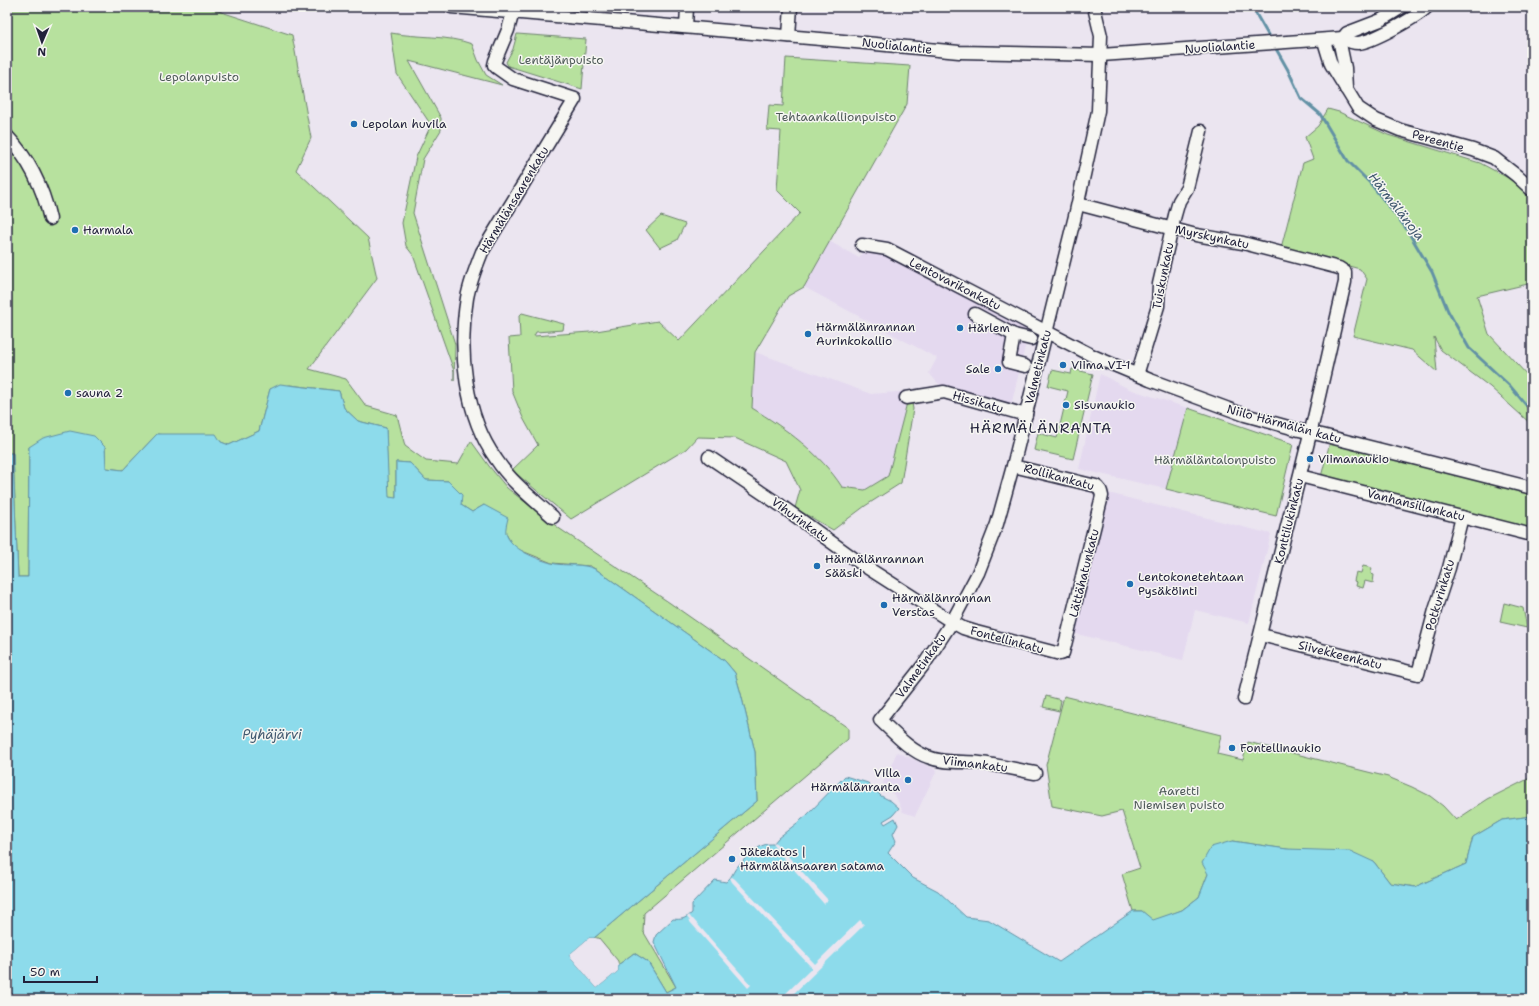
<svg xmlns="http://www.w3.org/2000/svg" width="1539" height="1006" font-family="'Shantell Sans',sans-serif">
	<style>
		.built { fill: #e4d9ef }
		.green { fill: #b7e19e; stroke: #6c826c }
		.water { fill: #8ddbeb; stroke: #6291a5 }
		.pier { fill: #ebe5f0 }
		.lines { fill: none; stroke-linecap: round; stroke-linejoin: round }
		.stream { stroke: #6291a5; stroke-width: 3 }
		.minor-casing { stroke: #22223b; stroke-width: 15 }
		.minor { stroke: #f6f6f2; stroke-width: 12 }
		.poi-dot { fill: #1f6fb2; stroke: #f6f6f2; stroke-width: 1.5 }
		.labels { text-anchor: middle; stroke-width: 3; stroke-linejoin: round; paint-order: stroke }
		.street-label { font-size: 12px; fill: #22223b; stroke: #f6f6f2 }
		.park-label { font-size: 12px; fill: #4f5b59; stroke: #f6f6f2 }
		.poi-label { font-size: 12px; fill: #22223b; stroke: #f6f6f2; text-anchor: start }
		.water-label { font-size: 13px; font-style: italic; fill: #425a70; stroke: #f6f6f2 }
		.quarter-label { font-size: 14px; letter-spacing: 1px; fill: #22223b; stroke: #f6f6f2 }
	</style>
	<rect width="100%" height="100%" fill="#ebe5f0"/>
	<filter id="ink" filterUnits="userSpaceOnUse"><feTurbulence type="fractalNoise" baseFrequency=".025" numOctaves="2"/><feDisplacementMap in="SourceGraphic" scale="8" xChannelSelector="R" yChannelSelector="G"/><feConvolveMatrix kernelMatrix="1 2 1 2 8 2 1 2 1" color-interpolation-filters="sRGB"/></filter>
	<g filter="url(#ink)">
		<g class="built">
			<path d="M829,241L859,258L866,246L1029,330L1011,406L942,388L929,373L937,358L804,287Z"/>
			<path d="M755,352L871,394L910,391L888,476L865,490L842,487L833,473L780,425L752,408Z"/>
			<path d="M1100,374L1129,389L1188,408L1166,489L1079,469Z"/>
			<path d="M1108,493L1271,534L1249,623L1195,610L1183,660L1073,633Z"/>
			<path d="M897,752L937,770L915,816L903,812L896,797L883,783Z"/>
		</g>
		<g class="green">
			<path d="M7,7H206L292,35L311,138L296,170L368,238L377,278L309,369L346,379L366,406L397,415L405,446L426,461L458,464L471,441L489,466L507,488L560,529L670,603L848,728V739L644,913L643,931L676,987L666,992L648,962L634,953L618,965V961L599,938H594L757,801L755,752L741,694L735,673L725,661L597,570L590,566L552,563L517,549L510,541L505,532L484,505L472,512L461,505L448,481L426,480L410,463L396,462V499L388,497L386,428L358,421L344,408L339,391L290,385L270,389L259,431L229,445L221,442L157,434L123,470L106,468L105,447H29L28,577H18L13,454L7,453Z"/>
			<path d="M391,33C418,38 447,35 472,44L478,60L486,75L502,85L409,61L441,118V130L423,159L413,213L455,344L454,381V371L413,255L406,246L402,223L416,157L431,125L397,74Z"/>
			<path d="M517,34L586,39L582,89L508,66L506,62L513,49Z"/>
			<path d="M786,58L910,66L907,104L804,287L788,296L755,352L752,408C785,428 821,454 842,487L865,490L888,476L910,391L913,409L901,483L865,506L833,530L795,508L800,490L786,461L735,438L697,437L686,449L571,519L512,470L538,445L523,418L512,391L509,338L520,337L519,316L522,313L564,324L563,330L536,332L534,336L590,332L658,321L679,341L800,213L777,190L781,131L767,130L769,105L783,106Z"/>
			<path d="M1328,109L1339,112L1388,135L1480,163L1510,179L1532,198V283L1477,296L1489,334L1529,377L1532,378V425L1490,387L1441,350L1434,337L1437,372L1412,350L1353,336L1367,279L1360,269L1281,248L1303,163L1313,159L1305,137L1318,126Z"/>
			<path d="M661,216L685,224L677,240L660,248L646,230Z"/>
			<path d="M1072,369L1093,374L1073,459L1034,450L1038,433L1057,438L1068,391L1048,386L1052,370L1071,374Z"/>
			<path d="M1188,408L1293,444L1276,516L1166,489Z"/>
			<path d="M1330,442L1532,494V528H1529L1321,477Z"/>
			<path d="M1363,566L1372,568L1371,574L1374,575L1373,583L1365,581L1363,588L1356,586L1357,582L1354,581L1356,572L1361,573Z"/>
			<path d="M1504,603L1523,608L1527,628L1500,622Z"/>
			<path d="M1046,696L1061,700L1059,711L1043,707Z"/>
			<path d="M1064,696L1221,735L1217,754L1243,760L1248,742L1388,777L1412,787L1430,796L1443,806L1456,820L1488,799L1532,777V816L1502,820L1473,837L1466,864L1415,887L1390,883L1374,862L1232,841L1208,874L1199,897L1182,910L1153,921L1142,911H1133L1122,874L1140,868L1122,811L1102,816L1052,806L1046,765Z"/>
		</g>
		<path class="water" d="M280,384L339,391L344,408L358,421L386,428L389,497L396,498V462L410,463L426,480L448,481L462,495L461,505L472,512L484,505L508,518C507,523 505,529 506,533C510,549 537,559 551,563C566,567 583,562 597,570L725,661L735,673L741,694L755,752L757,801L594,938H589L569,955L597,988L618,971V965L634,953L648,962L666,992L676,987L654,942L656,935L673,919C681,920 685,919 692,913V904L715,880L726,882C733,876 732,873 737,867C741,862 758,846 764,845C766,844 770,844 773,844L778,838L806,816L845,776L868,783L881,796L891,801L899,808L893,815L883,821L885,824L895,818L898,825L893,834L896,841L888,853L913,878L938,891L966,917L989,920L1059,962L1133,911H1142L1153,920L1182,910L1199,897L1208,874L1202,863L1211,847L1232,841L1287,849L1350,851L1374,862L1390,883L1415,887L1466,864L1473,837L1502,820L1532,816V999H683L682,998L680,999H7V453H13L18,577H28L29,447L43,438L70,431L94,436L105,447L106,468L123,470L157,434H216L221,442L229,445L259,431L270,389Z"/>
		<g class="pier">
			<path d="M775,842L828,900L824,904L776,849L773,844Z"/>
			<path d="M732,877L735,879L815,964L860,920L864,925L788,999H780L812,968L732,882L730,878Z"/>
			<path d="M689,915L692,919H693L751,985L748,988L690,922V921L687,917Z"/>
			<path d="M589,938H597L595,940H589L572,955L597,986L616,970V964L618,962V971L597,988L569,955Z"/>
		</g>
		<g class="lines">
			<g class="stream">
				<path d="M1252,7L1271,40"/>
				<path d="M1275,47L1288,70L1301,98L1320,114L1348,161L1371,184L1406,228L1432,272L1448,311L1469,348L1510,386L1532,412"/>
			</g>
			<g class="minor-casing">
				<g id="minor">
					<path d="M451,7L855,42L959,52L1101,55L1343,38C1348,41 1352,43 1358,43C1372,42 1417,17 1427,7"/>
					<path d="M513,12L508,30L495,61L494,65L496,67L513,79L575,99L482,252C476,267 470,282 467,298C458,350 465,416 496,459C511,482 533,499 553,517"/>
					<path d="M686,27L687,7"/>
					<path d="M789,36L791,7"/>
					<path d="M1343,38L1347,33L1381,20L1402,7"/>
					<path d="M1339,39L1345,68L1346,89"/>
					<path d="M1324,41L1331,64L1358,108L1376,120L1400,130L1473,150L1494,158L1517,176L1532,190"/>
					<path d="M7,136C29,159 43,188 50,219"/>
					<path d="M1078,204L1196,235L1243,243L1339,268L1345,272V282L1314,418L1244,699"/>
					<path d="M862,245L887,249L1095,357L1150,380L1245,415L1299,430L1322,435L1532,488"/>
					<path d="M975,314L1014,335L1031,339"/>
					<path d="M1014,335L1009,362L1025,366"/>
					<path d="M1137,375L1158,306L1159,284L1175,215L1179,201L1187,188L1201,131"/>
					<path d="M906,398L944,392L1026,415"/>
					<path d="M709,457L780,505L863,565L952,622L963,628L976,632L1060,654L1063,653L1102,496C1101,491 1100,488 1096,486L1013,466"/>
					<path d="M1300,476L1532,535"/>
					<path d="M1261,635L1418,674L1435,610L1449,568L1462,517"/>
					<path d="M1035,773C1017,770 999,765 980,763C963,761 945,764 928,757C910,751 894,733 880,720L925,663L952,622L978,573L997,524L1013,466L1075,216L1098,111L1101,36L1094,7"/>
				</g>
			</g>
			<use href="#minor" class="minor"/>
		</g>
	</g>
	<g class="poi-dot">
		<circle cx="354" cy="124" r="4"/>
		<circle cx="75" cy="230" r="4"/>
		<circle cx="960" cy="328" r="4"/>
		<circle cx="808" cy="334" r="4"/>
		<circle cx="1063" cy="365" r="4"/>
		<circle cx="998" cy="369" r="4"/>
		<circle cx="68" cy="393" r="4"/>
		<circle cx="1066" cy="405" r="4"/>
		<circle cx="1310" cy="459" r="4"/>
		<circle cx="817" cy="566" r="4"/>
		<circle cx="1130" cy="584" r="4"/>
		<circle cx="884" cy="605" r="4"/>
		<circle cx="1232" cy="748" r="4"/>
		<circle cx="908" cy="780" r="4"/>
		<circle cx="732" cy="859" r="4"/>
	</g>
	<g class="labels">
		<g class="street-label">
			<text transform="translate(897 46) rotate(6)" y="4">Nuolialantie</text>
			<text transform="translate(1220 47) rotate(-4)" y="4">Nuolialantie</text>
			<text transform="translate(1438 141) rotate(16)" y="4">Pereentie</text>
			<text transform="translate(514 200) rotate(-59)" y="4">Härmälänsaarenkatu</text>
			<text transform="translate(1212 237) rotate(12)" y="4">Myrskynkatu</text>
			<text transform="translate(1163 276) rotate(-79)" y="4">Tuiskunkatu</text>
			<text transform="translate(955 284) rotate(27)" y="4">Lentovarikonkatu</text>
			<text transform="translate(1038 367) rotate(-76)" y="4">Valmetinkatu</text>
			<text transform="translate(978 402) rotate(16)" y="4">Hissikatu</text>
			<text transform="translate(1284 424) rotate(15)" y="4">Niilo Härmälän katu</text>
			<text transform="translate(1059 477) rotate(15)" y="4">Rollikankatu</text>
			<text transform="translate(1416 505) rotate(14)" y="4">Vanhansillankatu</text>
			<text transform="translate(800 520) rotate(36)" y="4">Vihurinkatu</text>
			<text transform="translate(1289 521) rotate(-76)" y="4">Konttilukinkatu</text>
			<text transform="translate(1084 573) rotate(-76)" y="4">Lättähatunkatu</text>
			<text transform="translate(1440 595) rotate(-73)" y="4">Potkurinkatu</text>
			<text transform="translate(1007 640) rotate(15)" y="4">Fontellinkatu</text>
			<text transform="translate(1340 655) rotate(14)" y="4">Siivekkeenkatu</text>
			<text transform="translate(921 666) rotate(-54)" y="4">Valmetinkatu</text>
			<text transform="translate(975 764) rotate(7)" y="4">Viimankatu</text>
		</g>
		<g class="park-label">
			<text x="561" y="64">Lentäjänpuisto</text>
			<text x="199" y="81">Lepolanpuisto</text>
			<text x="836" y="121">Tehtaankallionpuisto</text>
			<text x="1215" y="464">Härmäläntalonpuisto</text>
			<text x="1179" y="795">Aaretti<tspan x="1179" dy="14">Niemisen puisto</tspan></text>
		</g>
		<g class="poi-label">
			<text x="362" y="128">Lepolan huvila</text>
			<text x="83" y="234">Harmala</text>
			<text x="816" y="331">Härmälänrannan<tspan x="816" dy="14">Aurinkokallio</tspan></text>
			<text x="968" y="332">Härlem</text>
			<text x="1071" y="369">Viima VI-1</text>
			<text x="990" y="373" text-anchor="end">Sale</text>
			<text x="76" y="397">sauna 2</text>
			<text x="1074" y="409">Sisunaukio</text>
			<text x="1318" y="463">Viimanaukio</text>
			<text x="825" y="563">Härmälänrannan<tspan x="825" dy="14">Sääski</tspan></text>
			<text x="1138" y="581">Lentokonetehtaan<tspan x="1138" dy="14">Pysäköinti</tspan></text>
			<text x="892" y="602">Härmälänrannan<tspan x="892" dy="14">Verstas</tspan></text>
			<text x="1240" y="752">Fontellinaukio</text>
			<text x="900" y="777" text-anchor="end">Villa<tspan x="900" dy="14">Härmälänranta</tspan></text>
			<text x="740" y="856">Jätekatos |<tspan x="740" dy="14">Härmälänsaaren satama</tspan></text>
		</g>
		<g class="water-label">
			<text transform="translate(1397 206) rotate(52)" y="5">Härmälänoja</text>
			<text x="272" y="739">Pyhäjärvi</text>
		</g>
		<g class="quarter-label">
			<text x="1041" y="433">HÄRMÄLÄNRANTA</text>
		</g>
	</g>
	<rect width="1539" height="1006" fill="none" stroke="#f6f6f2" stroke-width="24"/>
	<rect x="12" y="12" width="1515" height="982" fill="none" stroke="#22223b" stroke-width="1.5" filter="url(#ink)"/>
	<g transform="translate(42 42) rotate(182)" stroke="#f6f6f2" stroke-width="3" paint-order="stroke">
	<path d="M0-3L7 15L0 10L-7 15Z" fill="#22223b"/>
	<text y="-6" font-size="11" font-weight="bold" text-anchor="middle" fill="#22223b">N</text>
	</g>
	<path d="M24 976v6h73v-6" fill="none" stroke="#22223b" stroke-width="2"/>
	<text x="30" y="976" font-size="12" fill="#22223b" stroke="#f6f6f2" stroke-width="3" paint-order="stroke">50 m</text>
</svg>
